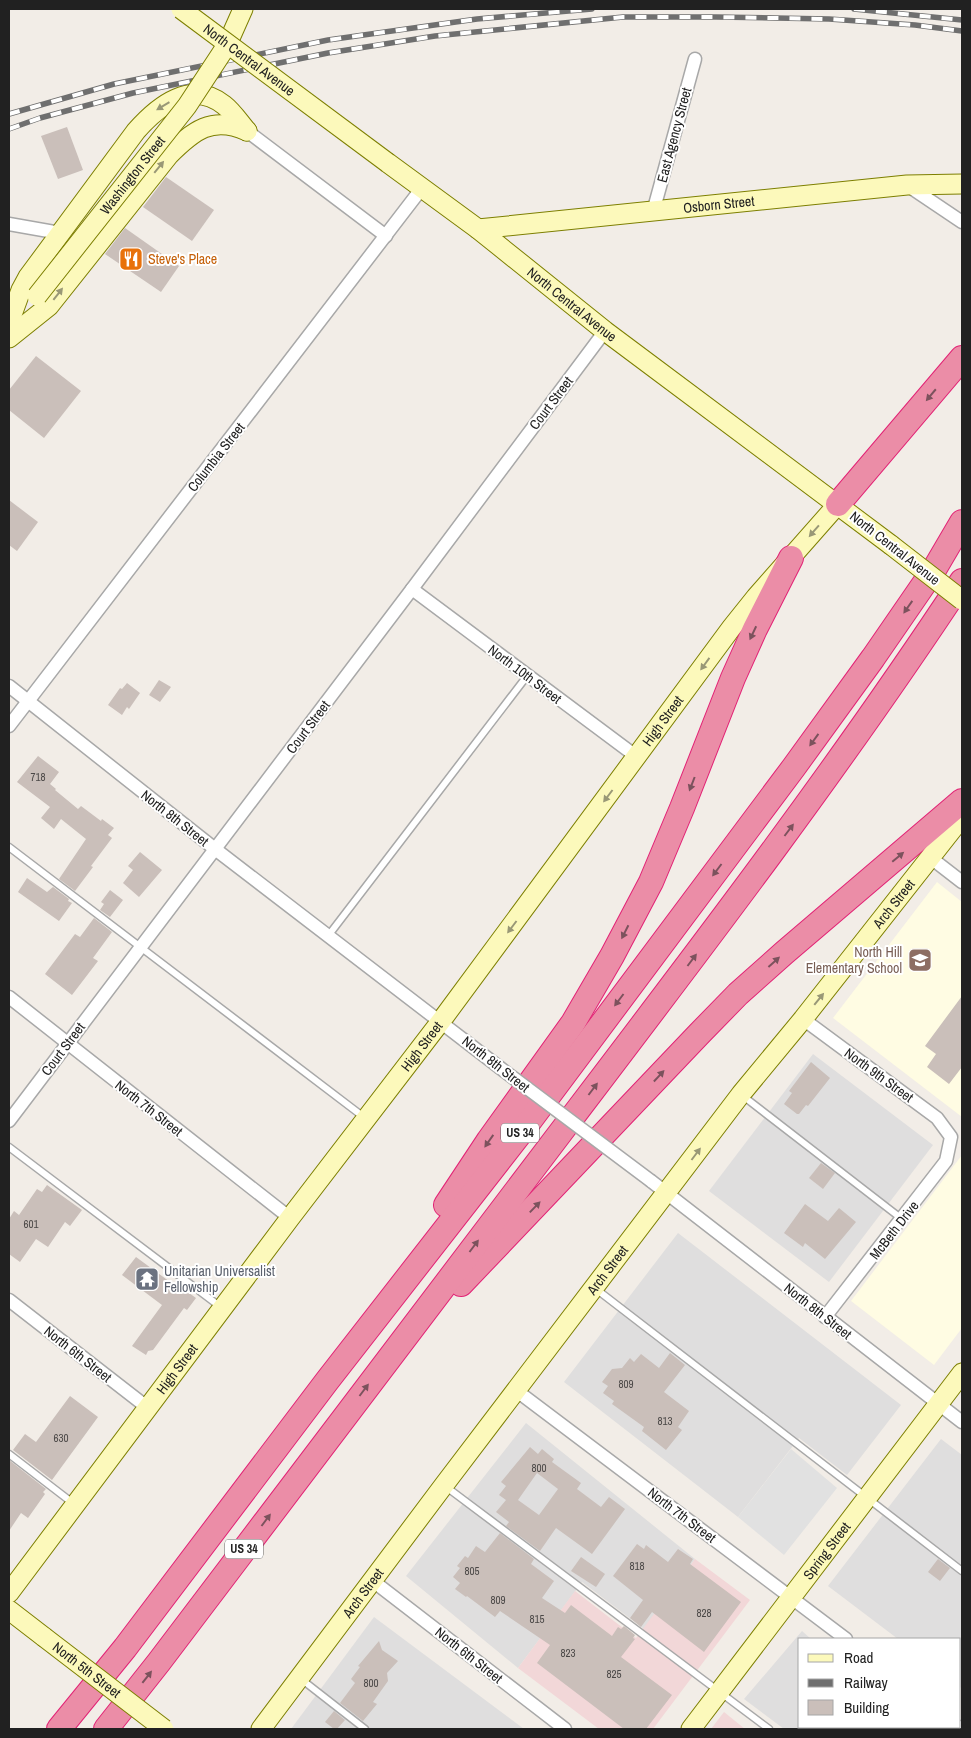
<svg xmlns="http://www.w3.org/2000/svg" width="971" height="1738" font-family="'Archivo Narrow',sans-serif">
	<style>
		.residential { fill: #dfdede }
		.commercial { fill: #f2d7d8 }
		.education { fill: #fffce3 }
		.parking { fill: #e1e1e1 }
		.building { fill: #cabfba; fill-rule: evenodd }
		.lines { fill: none; stroke-linecap: round; stroke-linejoin: round }
		.lane-casing { stroke: #a8a8a8; stroke-width: 9 }
		.street-casing { stroke: #a8a8a8; stroke-width: 15 }
		.secondary-casing { stroke: #7d7f01; stroke-width: 21 }
		.highway-casing { stroke: #e22275; stroke-width: 26 }
		.lane { stroke: #fff; stroke-width: 6 }
		.street { stroke: #fff; stroke-width: 12 }
		.secondary { stroke: #fcf9bb; stroke-width: 19 }
		.highway { stroke: #eb8da7; stroke-width: 24 }
		.rail-casing { stroke: #6f6f6f; stroke-width: 5.5 }
		.rail { stroke: #fff; stroke-width: 4; stroke-dasharray: 11; stroke-linecap: butt }
		.street-bridge-casing { stroke: #a8a8a8; stroke-width: 15; stroke-linecap: butt }
		.secondary-bridge-casing { stroke: #7d7f01; stroke-width: 21; stroke-linecap: butt }
		.street-bridge { stroke: #fff; stroke-width: 12 }
		.secondary-bridge { stroke: #fcf9bb; stroke-width: 19 }
		.oneway { fill: #999876 }
		.oneway2 { fill: #7c525d }
		.labels { text-anchor: middle; stroke-width: 4; stroke-linejoin: round; paint-order: stroke }
		.number-label { font-size: 11px; fill: #4b4847 }
		.shield { fill: #fff; stroke: #646464; stroke-width: 1 }
		.shield-label { font-size: 12px; font-weight: bold; fill: #212121 }
		.street-label { font-size: 14px; fill: #212121; stroke: #fff }
		.food-label { font-size: 14px; fill: #c56008; stroke: #fff; text-anchor: start }
		.education-label { font-size: 14px; fill: #785e54; stroke: #fff; text-anchor: end }
		.worship-label { font-size: 14px; fill: #5b616d; stroke: #fff; text-anchor: start }
	</style>
	<rect width="100%" height="100%" fill="#f2ede7"/>
	<g class="residential">
		<path d="M813,1054L933,1145L829,1282L709,1191Z"/>
		<path d="M678,1233L901,1405L847,1475L799,1438L738,1517L564,1382Z"/>
		<path d="M526,1423L695,1559L644,1629L582,1582L518,1668L406,1576Z"/>
		<path d="M941,1439L962,1455V1689L960,1687V1639H898L828,1586Z"/>
		<path d="M374,1617L524,1729H291Z"/>
		<path d="M802,1631L811,1639H800V1727H919L922,1729H784L744,1699Z"/>
	</g>
	<g class="commercial">
		<path d="M695,1559L750,1600L653,1729H599L518,1668L575,1591L636,1638Z"/>
		<path d="M724,1712L745,1729H711Z"/>
	</g>
	<g class="education">
		<path d="M937,882L962,902V1117L833,1018Z"/>
		<path d="M962,1155V1328L934,1365L851,1301Z"/>
	</g>
	<path class="parking" d="M791,1449L837,1488L784,1555L738,1517Z"/>
	<g class="building">
		<path d="M67,127L83,170L58,179L41,136Z"/>
		<path d="M166,177L214,210L192,241L143,207Z"/>
		<path d="M125,228L179,266L161,292L105,254Z"/>
		<path d="M36,356L81,391L44,438L9,410V390Z"/>
		<path d="M9,500L38,522L17,551L9,545Z"/>
		<path d="M159,680L171,687L160,702L149,695Z"/>
		<path d="M127,683L140,693L129,709L127,707L122,715L108,705L120,688L122,689Z"/>
		<path d="M38,756L59,772L50,784L56,789L55,790L78,809L81,806L101,821L102,819L114,828L108,835L112,838L91,866L93,867L75,891L59,879L86,839L61,819L54,829L41,818L50,807L17,782Z"/>
		<path d="M140,852L162,870L139,897L123,883L133,870L128,866Z"/>
		<path d="M27,878L47,892L53,887L69,899L68,901L72,903L59,921L18,892Z"/>
		<path d="M110,890L123,900L110,917L100,910L104,904L101,902Z"/>
		<path d="M94,918L112,932L93,958L98,961L72,995L45,974L75,934L80,937Z"/>
		<path d="M962,996V1067L949,1084L927,1067L936,1054L925,1046Z"/>
		<path d="M811,1062L830,1078L808,1106L806,1105L799,1114H797L784,1104L792,1093L789,1091Z"/>
		<path d="M821,1163L835,1173L823,1189L809,1178Z"/>
		<path d="M47,1185L82,1210L70,1226L65,1222L48,1247L36,1239L20,1262L9,1254V1219L14,1211L19,1215L37,1189L42,1192Z"/>
		<path d="M805,1204L828,1221L839,1208L856,1222L825,1259L805,1243L803,1247L784,1233Z"/>
		<path d="M136,1257L181,1290L182,1288L196,1298L187,1310L184,1308L153,1350L148,1351L146,1355L132,1346L162,1305L122,1275Z"/>
		<path d="M670,1353L685,1365L664,1392L689,1411L678,1427L682,1430L666,1450L642,1431L644,1427L612,1404L614,1401L603,1393L608,1386L602,1382L612,1369L622,1368L630,1358L634,1362L641,1354L659,1368Z"/>
		<path d="M70,1396L98,1417L52,1480L13,1450L25,1434L36,1442Z"/>
		<path d="M530,1447L538,1454L542,1449L554,1459L552,1462L581,1483L577,1489L601,1507L609,1497L625,1509L592,1554L556,1528L540,1551L506,1526L509,1522L496,1512L506,1500L499,1495L506,1486L501,1482ZM537,1473L558,1489L539,1515L518,1500Z"/>
		<path d="M9,1460L46,1489L43,1492L45,1494L28,1518L21,1513L9,1531Z"/>
		<path d="M500,1533L534,1559L531,1564L554,1581L542,1598L565,1613L571,1605L612,1636L618,1627L621,1629L624,1626L635,1635L633,1638L635,1639L621,1657L672,1695L646,1729H624L537,1663L550,1645L500,1611L495,1617L467,1596L466,1597L455,1589L460,1583L453,1577L460,1568L457,1566L465,1556L468,1558L476,1546L485,1552Z"/>
		<path d="M637,1544L644,1549L646,1545L668,1562L678,1549L693,1559L690,1564L741,1602L704,1652L652,1612L641,1627L630,1618L643,1600L613,1576Z"/>
		<path d="M581,1557L605,1574L596,1587L571,1571Z"/>
		<path d="M938,1559L950,1568L940,1581L928,1572Z"/>
		<path d="M379,1641L382,1650L398,1661L387,1673L388,1681L373,1702L377,1704L363,1721L340,1703L355,1683L351,1679L360,1667L358,1666Z"/>
		<path d="M334,1711L345,1720L337,1729H334L325,1722Z"/>
	</g>
	<g class="lines">
		<g class="lane-casing">
			<g id="lane">
				<path d="M9,847L365,1118"/>
				<path d="M328,936L527,676"/>
				<path d="M743,1096L902,1219"/>
				<path d="M9,1147L222,1308"/>
				<path d="M596,1289L962,1571"/>
				<path d="M9,1454L74,1504"/>
				<path d="M445,1486L769,1729"/>
				<path d="M301,1679L365,1729"/>
			</g>
		</g>
		<g class="street-casing">
			<g id="street">
				<path d="M247,131L386,236"/>
				<path d="M907,185L962,222"/>
				<path d="M653,212L695,59"/>
				<path d="M9,224L60,233"/>
				<path d="M412,589L637,757"/>
				<path d="M9,686L215,849L499,1067"/>
				<path d="M9,726L422,188"/>
				<path d="M931,858L962,882"/>
				<path d="M9,997L290,1218"/>
				<path d="M803,1019L937,1118L951,1137L946,1161L825,1317"/>
				<path d="M9,1121L412,589L605,331"/>
				<path d="M651,1181L962,1422"/>
				<path d="M9,1300L148,1408"/>
				<path d="M517,1391L846,1639"/>
				<path d="M373,1581L565,1729"/>
				<path d="M959,1727L962,1729"/>
			</g>
		</g>
		<g class="secondary-casing">
			<g id="secondary">
				<path d="M227,45L243,9"/>
				<path id="s1" d="M388,163L478,229L605,331L891,545"/>
				<path id="s2" d="M478,229L907,185L962,184"/>
				<path d="M9,323L21,290L28,277L136,131C158,106 191,79 224,105C233,112 240,123 247,131"/>
				<path d="M9,338L49,306L169,155C193,131 212,115 247,131"/>
				<path id="s3" d="M9,1593L290,1218L441,1021L732,627L756,597L838,504"/>
				<path d="M9,1610L44,1637"/>
				<path id="s4" d="M261,1729L444,1485L741,1094L803,1019L962,817"/>
				<path id="s5" d="M691,1729L962,1373"/>
			</g>
		</g>
		<g class="highway-casing">
			<g id="highway">
				<path d="M838,504L962,358"/>
				<path d="M446,1205L489,1140L573,1023L612,956L651,882L682,808L733,678L755,629L791,558"/>
				<path d="M461,1284L699,1034L738,994L784,953L962,801"/>
				<path d="M59,1729L125,1648L327,1381L525,1127L794,767L873,658L935,568L962,522"/>
				<path d="M106,1729L159,1662C293,1484 428,1306 564,1128C701,948 838,769 962,581"/>
			</g>
		</g>
		<use href="#lane" class="lane"/>
		<use href="#street" class="street"/>
		<use href="#secondary" class="secondary"/>
		<use href="#highway" class="highway"/>
		<g class="rail-casing">
			<g id="rail">
				<path d="M854,9L962,20"/>
				<path d="M9,114L114,84L328,40L477,19L592,9"/>
				<path d="M9,129L40,118L133,93L328,53L435,36L623,17H716L829,19L915,25L962,31"/>
			</g>
		</g>
		<use href="#rail" class="rail"/>
		<g class="street-bridge-casing">
			<path id="street-bridge" d="M499,1067L651,1181"/>
		</g>
		<g class="secondary-bridge-casing">
			<g id="secondary-bridge">
				<path id="s6" d="M181,9L388,163"/>
				<path id="s7" d="M37,296L187,106L227,45"/>
				<path d="M891,545L962,600"/>
				<path id="s8" d="M44,1637L164,1729"/>
			</g>
		</g>
		<use href="#street-bridge" class="street-bridge"/>
		<use href="#secondary-bridge" class="secondary-bridge"/>
	</g>
	<defs><path id="oneway-solid" d="M-6-.8H1V-3.2L6.5 0L1 3.2V.8H-6Z" transform="scale(1.25)"/></defs>
	<g class="oneway">
		<use href="#oneway-solid" transform="translate(163 106) rotate(149)"/>
		<use href="#oneway-solid" transform="translate(159 167) rotate(-51)"/>
		<use href="#oneway-solid" transform="translate(58 294) rotate(-52)"/>
		<use href="#oneway-solid" transform="translate(814 531) rotate(131)"/>
		<use href="#oneway-solid" transform="translate(705 664) rotate(126)"/>
		<use href="#oneway-solid" transform="translate(608 796) rotate(127)"/>
		<use href="#oneway-solid" transform="translate(512 927) rotate(127)"/>
		<use href="#oneway-solid" transform="translate(819 999) rotate(-51)"/>
		<use href="#oneway-solid" transform="translate(696 1154) rotate(-53)"/>
	</g>
	<g class="oneway2">
		<use href="#oneway-solid" transform="translate(931 395) rotate(130)"/>
		<use href="#oneway-solid" transform="translate(908 607) rotate(125)"/>
		<use href="#oneway-solid" transform="translate(753 633) rotate(115)"/>
		<use href="#oneway-solid" transform="translate(814 740) rotate(126)"/>
		<use href="#oneway-solid" transform="translate(692 784) rotate(111)"/>
		<use href="#oneway-solid" transform="translate(789 830) rotate(-53)"/>
		<use href="#oneway-solid" transform="translate(898 857) rotate(-40)"/>
		<use href="#oneway-solid" transform="translate(717 870) rotate(127)"/>
		<use href="#oneway-solid" transform="translate(625 932) rotate(117)"/>
		<use href="#oneway-solid" transform="translate(692 960) rotate(-53)"/>
		<use href="#oneway-solid" transform="translate(774 962) rotate(-42)"/>
		<use href="#oneway-solid" transform="translate(619 1000) rotate(127)"/>
		<use href="#oneway-solid" transform="translate(659 1076) rotate(-47)"/>
		<use href="#oneway-solid" transform="translate(593 1089) rotate(-53)"/>
		<use href="#oneway-solid" transform="translate(489 1141) rotate(125)"/>
		<use href="#oneway-solid" transform="translate(535 1207) rotate(-46)"/>
		<use href="#oneway-solid" transform="translate(474 1246) rotate(-53)"/>
		<use href="#oneway-solid" transform="translate(364 1390) rotate(-53)"/>
		<use href="#oneway-solid" transform="translate(266 1520) rotate(-53)"/>
		<use href="#oneway-solid" transform="translate(147 1677) rotate(-52)"/>
	</g>
	<defs>
		<g id="restaurant-square" transform="scale(1.25)"><rect x="-9" y="-9" width="18" height="18" rx="4" fill="#e8710a" stroke="#fff"/><path d="M-5-6h1v4h1v-4h1v4h1v-4h1v5L-1.5 .5V6h-2V.5L-5-1ZM5-6V6H3V1.5H1.5Q1.5-4 5-6Z" fill="#fff"/></g>
		<g id="school-square" transform="scale(1.25)"><rect x="-9" y="-9" width="18" height="18" rx="4" fill="#8d6e63" stroke="#fff"/><path d="M0-5L7-2L0 1L-7-2ZM-4 1L0 2.5L4 1V4Q0 6-4 4Z" fill="#fff"/></g>
		<g id="temple-square" transform="scale(1.25)"><rect x="-9" y="-9" width="18" height="18" rx="4" fill="#6b7280" stroke="#fff"/><path d="M0-6L5-2H3V0L6.5 2.5H4V6H1.5V3h-3V6H-4V2.5H-6.5L-3 0V-2H-5Z" fill="#fff"/></g>
	</defs>
	<g fill-rule="evenodd">
		<use href="#restaurant-square" x="131" y="259"/>
		<use href="#school-square" x="920" y="960"/>
		<use href="#temple-square" x="147" y="1279"/>
	</g>
	<g class="labels">
		<g class="number-label">
			<text x="38" y="781">718</text>
			<text x="31" y="1228">601</text>
			<text x="626" y="1388">809</text>
			<text x="665" y="1425">813</text>
			<text x="61" y="1442">630</text>
			<text x="539" y="1472">800</text>
			<text x="637" y="1570">818</text>
			<text x="472" y="1575">805</text>
			<text x="498" y="1604">809</text>
			<text x="704" y="1617">828</text>
			<text x="537" y="1623">815</text>
			<text x="568" y="1657">823</text>
			<text x="614" y="1678">825</text>
			<text x="371" y="1687">800</text>
		</g>
		<g class="shield">
			<rect x="501" y="1123.5" width="38" height="19" rx="4"/>
			<rect x="225" y="1539.5" width="38" height="19" rx="4"/>
		</g>
		<g class="shield-label">
			<text x="520" y="1137">US 34</text>
			<text x="244" y="1553">US 34</text>
		</g>
		<g class="street-label">
			<text dy="5" stroke="none"><textPath href="#s6" startOffset="85">North Central Avenue</textPath></text>
			<text transform="translate(674 135) rotate(-75)" y="5">East Agency Street</text>
			<text dy="5" stroke="none"><textPath href="#s7" startOffset="154">Washington Street</textPath></text>
			<text dy="5" stroke="none"><textPath href="#s2" startOffset="242">Osborn Street</textPath></text>
			<text dy="5" stroke="none"><textPath href="#s1" startOffset="232">North Central Avenue</textPath></text>
			<text transform="translate(551 403) rotate(-53)" y="5">Court Street</text>
			<text transform="translate(216 457) rotate(-52)" y="5">Columbia Street</text>
			<text transform="translate(895 548) rotate(38)" y="5">North Central Avenue</text>
			<text transform="translate(525 674) rotate(37)" y="5">North 10th Street</text>
			<text dy="5" stroke="none"><textPath href="#s3" startOffset="1090">High Street</textPath></text>
			<text transform="translate(308 727) rotate(-53)" y="5">Court Street</text>
			<text transform="translate(175 818) rotate(38)" y="5">North 8th Street</text>
			<text dy="5" stroke="none"><textPath href="#s4" startOffset="1040">Arch Street</textPath></text>
			<text dy="5" stroke="none"><textPath href="#s3" startOffset="685">High Street</textPath></text>
			<text transform="translate(63 1049) rotate(-53)" y="5">Court Street</text>
			<text transform="translate(496 1064) rotate(38)" y="5">North 8th Street</text>
			<text transform="translate(879 1075) rotate(36)" y="5">North 9th Street</text>
			<text transform="translate(149 1108) rotate(38)" y="5">North 7th Street</text>
			<text transform="translate(894 1230) rotate(-52)" y="5">McBeth Drive</text>
			<text dy="5" stroke="none"><textPath href="#s4" startOffset="575">Arch Street</textPath></text>
			<text transform="translate(818 1311) rotate(38)" y="5">North 8th Street</text>
			<text transform="translate(78 1354) rotate(38)" y="5">North 6th Street</text>
			<text dy="5" stroke="none"><textPath href="#s3" startOffset="280">High Street</textPath></text>
			<text transform="translate(682 1515) rotate(37)" y="5">North 7th Street</text>
			<text dy="5" stroke="none"><textPath href="#s5" startOffset="224">Spring Street</textPath></text>
			<text dy="5" stroke="none"><textPath href="#s4" startOffset="170">Arch Street</textPath></text>
			<text transform="translate(469 1655) rotate(38)" y="5">North 6th Street</text>
			<text dy="5" stroke="none"><textPath href="#s8" startOffset="54">North 5th Street</textPath></text>
		</g>
		<g class="food-label">
			<text x="148" y="264">Steve's Place</text>
		</g>
		<g class="education-label">
			<text x="902" y="957">North Hill<tspan x="902" dy="16">Elementary School</tspan></text>
		</g>
		<g class="worship-label">
			<text x="164" y="1276">Unitarian Universalist<tspan x="164" dy="16">Fellowship</tspan></text>
		</g>
	</g>
	<rect width="971" height="1738" fill="none" stroke="#212121" stroke-width="20"/>
	<rect x="798" y="1638" width="162" height="90" fill="#ffffff" stroke="#a6a6a6"/>
	<rect x="808" y="1654" width="25" height="8" fill="#fcf9bb" stroke="#a6a6a6"/>
	<text x="844" y="1663" font-size="15" fill="#212121">Road</text>
	<rect x="808" y="1679" width="25" height="8" fill="#6f6f6f" stroke="#a6a6a6"/>
	<text x="844" y="1688" font-size="15" fill="#212121">Railway</text>
	<rect x="808" y="1700" width="25" height="15" fill="#cabfba" stroke="#a6a6a6"/>
	<text x="844" y="1713" font-size="15" fill="#212121">Building</text>
</svg>
